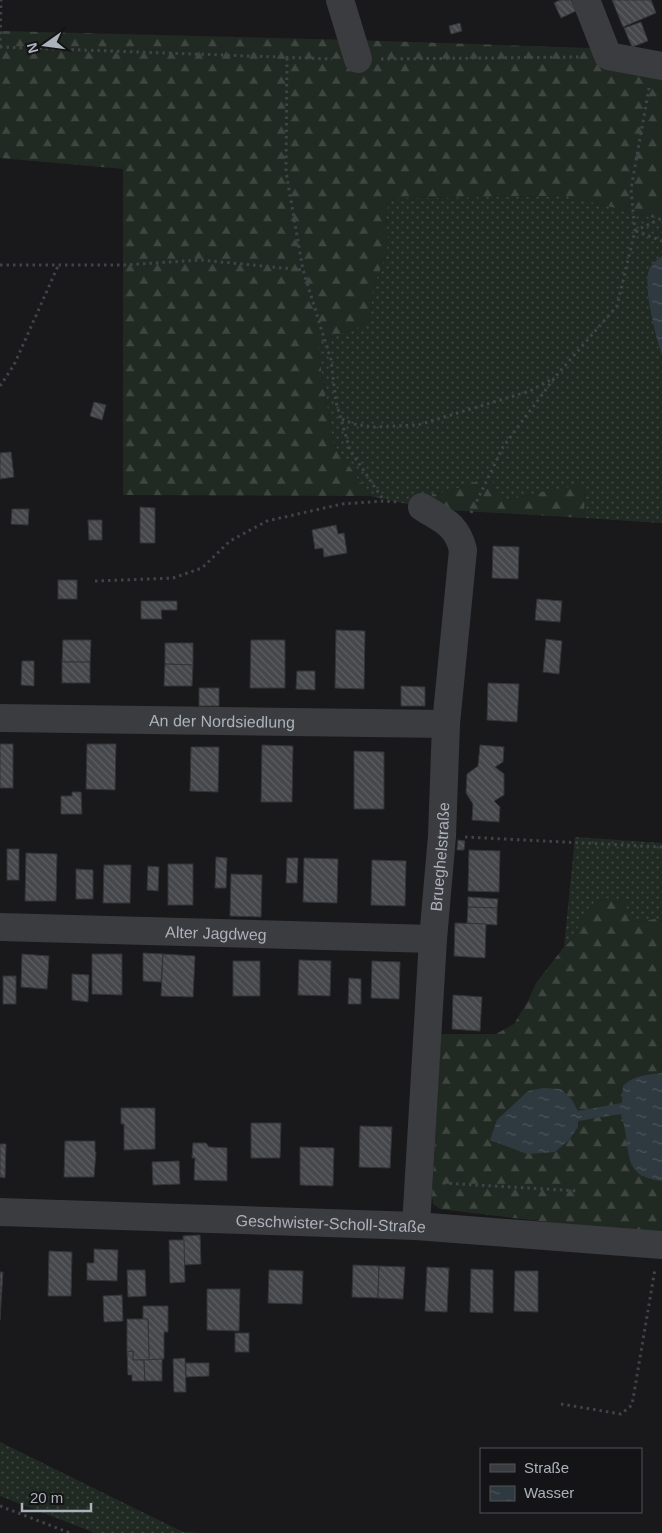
<svg xmlns="http://www.w3.org/2000/svg" width="662" height="1533" font-family="Helvetica,sans-serif">
	<style>
		.grass { fill: url(#grass-dots) }
		.forest { fill: url(#forest-firs) }
		.water { fill: url(#water-ripples) }
		.building { fill: url(#building-back-hatch); stroke: #333437 }
		.lines { fill: none; stroke-linecap: round; stroke-linejoin: round }
		.path { stroke: #404347; stroke-width: 3; stroke-dasharray: 2.5 4; stroke-linecap: butt }
		.minor { stroke: #3a3c40; stroke-width: 28 }
		.labels { text-anchor: middle; stroke-width: 4.5; stroke-linejoin: round; paint-order: stroke }
		.street-label { font-size: 16px; fill: #acb2bb; stroke: #141416 }
	</style>
	<defs>
		<pattern id="grass-dots" width="8" height="8" patternUnits="userSpaceOnUse" patternTransform="scale(1.25)"><rect width="8" height="8" fill="#212a22"/><path d="M2 2h.1M6 6h.1" fill="none" stroke="#3f4640" stroke-width="1.8" stroke-linecap="round"/></pattern>
		<pattern id="forest-firs" width="22" height="20" patternUnits="userSpaceOnUse" patternTransform="scale(1.25)"><rect width="22" height="20" fill="#212a22"/><path d="M5 1l3.5 6h-7zM16 11l3.5 6h-7z" fill="#3f4640"/></pattern>
		<pattern id="water-ripples" width="26" height="14" patternUnits="userSpaceOnUse" patternTransform="scale(1.25)"><rect width="26" height="14" fill="#2f3a40"/><path d="M2 4q2-2 4 0t4 0M15 11q2-2 4 0t4 0" fill="none" stroke="#4a545a"/></pattern>
		<pattern id="building-back-hatch" width="6" height="6" patternUnits="userSpaceOnUse" patternTransform="scale(1.25)"><rect width="6" height="6" fill="#46474b"/><path d="M-1 5l2 2M0 0l6 6M5-1l2 2" fill="none" stroke="#5e5f63"/></pattern>
	</defs>
	<rect width="100%" height="100%" fill="#19191b"/>
	<g class="grass">
		<path d="M568,196L662,220V523L584,518L585,485L537,493L509,500L496,494L484,478C467,485 451,493 432,494L430,509L370,496L333,443L317,343L369,323L373,288L386,255L388,242L386,215L389,202L398,198Z"/>
		<path d="M575,837L662,843V921L655,919L633,922L609,898L595,902L582,918L574,938L564,947Z"/>
		<path d="M0,1442L183,1532L196,1533H95L0,1496Z"/>
	</g>
	<g class="forest">
		<path d="M0,31L352,40L591,48L662,78V220L568,196L398,198L389,202L386,215L388,242L386,255L373,288L369,323L317,343L333,443L370,496L123,495V169L0,158Z"/>
		<path d="M484,478L492,479L496,494L509,500L537,493L585,484L584,518L430,509L432,494C451,493 467,485 484,478Z"/>
		<path d="M609,898L624,901L633,922L655,919L662,921V1236L440,1209L433,1204L432,1196L441,1034H496L514,1024L528,1001L536,983L564,947L574,938L582,918L595,902Z"/>
	</g>
	<g class="water">
		<path d="M662,256V355C656,338 643,286 649,270C651,264 657,260 662,256Z"/>
		<path d="M662,1073V1181C626,1177 630,1159 625,1130C624,1124 622,1119 621,1114L578,1121V1127L569,1140L555,1152L527,1154L490,1140L497,1120L528,1091L543,1088L561,1089L572,1100L578,1111L622,1103L623,1086C634,1075 647,1075 662,1073Z"/>
	</g>
	<g class="building">
		<path d="M560,0H571L576,11L561,18L554,3Z"/>
		<path d="M612,0H651L656,13L623,27Z"/>
		<path d="M641,22L648,41L632,47L624,28Z"/>
		<path d="M460,23L462,31L451,34L449,26Z"/>
		<path d="M94,402L106,405L102,420L90,416Z"/>
		<path d="M11,452L14,477L0,479V453Z"/>
		<path d="M140,507L155,508V543H140Z"/>
		<path d="M12,509H29L28,525L11,524Z"/>
		<path d="M88,520H102V540H89Z"/>
		<path d="M336,525L338,534L344,533L347,553L324,557L323,548L315,549L312,530Z"/>
		<path d="M493,546L519,547L518,579L492,578Z"/>
		<rect x="58" y="580" width="19" height="19"/>
		<path d="M537,599L562,601L560,622L535,620Z"/>
		<path d="M141,601H177V610H161L162,619H141Z"/>
		<path d="M336,630L365,631L364,689L335,688Z"/>
		<path d="M546,639L562,641L559,674L543,672Z"/>
		<path d="M63,640H91L90,662H62Z"/>
		<path d="M251,640H285V688H250Z"/>
		<path d="M165,643H193V665L165,664Z"/>
		<path d="M22,661H34V686L21,685Z"/>
		<rect x="62" y="662" width="28" height="21"/>
		<path d="M165,664L193,665L192,686H164Z"/>
		<path d="M297,671H315V690L296,689Z"/>
		<path d="M488,683L519,684L517,722L487,720Z"/>
		<path d="M401,686L425,687V706H401Z"/>
		<rect x="199" y="688" width="20" height="18"/>
		<rect x="0" y="744" width="13" height="44"/>
		<path d="M87,744H116L115,790L86,789Z"/>
		<path d="M262,745L293,746L292,802H261Z"/>
		<path d="M480,745L504,747L503,762L495,767L504,774V795L494,801L500,807L499,822L472,820L473,804L466,793L467,774L478,766Z"/>
		<path d="M191,747H219L218,792L190,791Z"/>
		<path d="M354,751L384,752V809H354Z"/>
		<path d="M72,792H81L82,814H61V796H72Z"/>
		<path d="M458,840L465,841L464,850H457Z"/>
		<rect x="7" y="849" width="12" height="31"/>
		<path d="M469,850L500,851L499,892L468,891Z"/>
		<path d="M26,853L57,854L56,901H25Z"/>
		<path d="M216,857L227,858L226,888H215Z"/>
		<path d="M287,858H298L297,883H286Z"/>
		<path d="M304,858L338,859L337,903L303,902Z"/>
		<path d="M372,860L406,861L405,906L371,905Z"/>
		<rect x="168" y="864" width="25" height="41"/>
		<path d="M104,865H131L130,903H103Z"/>
		<path d="M148,866L159,867L158,891L147,890Z"/>
		<path d="M76,869L93,870V899H76Z"/>
		<path d="M231,874L262,875L261,917L230,916Z"/>
		<path d="M468,897L498,899L497,908L468,907Z"/>
		<path d="M468,907L497,908V925L467,923Z"/>
		<path d="M455,923L486,924L485,958L454,956Z"/>
		<path d="M143,953L163,954L161,982L143,981Z"/>
		<path d="M22,954L49,956L47,989L21,987Z"/>
		<path d="M92,954H122V995L92,994Z"/>
		<path d="M163,954L195,956L193,997L161,996Z"/>
		<path d="M299,960L331,961L330,996L298,995Z"/>
		<rect x="233" y="961" width="27" height="35"/>
		<path d="M372,961L400,962L399,999L371,998Z"/>
		<path d="M72,974L89,975L88,1002L72,1000Z"/>
		<rect x="3" y="976" width="13" height="28"/>
		<path d="M349,978L361,979V1004H348Z"/>
		<path d="M453,995L482,997L480,1031L452,1029Z"/>
		<path d="M121,1108H155V1149L124,1150V1124H121Z"/>
		<path d="M251,1123H281L280,1158H251Z"/>
		<path d="M360,1126L392,1127L390,1168L359,1167Z"/>
		<path d="M65,1141H95V1152H96L94,1177H64Z"/>
		<path d="M193,1143H206L209,1147L227,1148V1181L194,1180L195,1158H192Z"/>
		<path d="M0,1144H6L5,1178L0,1177Z"/>
		<path d="M300,1147L334,1148L333,1186L300,1185Z"/>
		<path d="M179,1161L180,1184L153,1185L152,1162Z"/>
		<path d="M200,1235L201,1264L184,1265L183,1236Z"/>
		<path d="M169,1240H184L185,1282L170,1283Z"/>
		<path d="M94,1249L118,1250L117,1281L87,1280V1263H94Z"/>
		<path d="M49,1251L72,1252L71,1296H48Z"/>
		<path d="M353,1265L379,1266L378,1298L352,1297Z"/>
		<path d="M379,1266L405,1267L403,1299L378,1298Z"/>
		<path d="M427,1267L449,1268L447,1312L425,1311Z"/>
		<path d="M471,1269L493,1270V1313L470,1312Z"/>
		<path d="M127,1270H145L146,1296L128,1297Z"/>
		<path d="M269,1270L303,1271L302,1304L268,1303Z"/>
		<path d="M515,1271H538V1312L514,1311Z"/>
		<path d="M0,1272H3L0,1320Z"/>
		<path d="M207,1289H240L239,1331L207,1330Z"/>
		<path d="M122,1295L123,1321L104,1322L103,1296Z"/>
		<path d="M143,1306H168V1332H164V1359L149,1360L148,1319H143Z"/>
		<path d="M127,1319H148L149,1360H133V1351L127,1352Z"/>
		<rect x="235" y="1333" width="14" height="19"/>
		<path d="M133,1351V1360H144L145,1381H132V1375H128L127,1352Z"/>
		<path d="M185,1358L186,1392H174L173,1359Z"/>
		<path d="M162,1359V1381H145L144,1360Z"/>
		<path d="M186,1363H209V1376L186,1377Z"/>
	</g>
	<g class="lines">
		<g class="path">
			<path d="M0,47L332,59"/>
			<path d="M0,47L1,0"/>
			<path d="M287,58L286,172L303,270L331,360L336,402L350,450L384,501"/>
			<path d="M381,59L582,57"/>
			<path d="M635,231L662,218"/>
			<path d="M636,231L662,241"/>
			<path d="M0,265H124L201,260L303,270"/>
			<path d="M0,386L14,365L58,266"/>
			<path d="M342,419L353,424L373,427L418,425L530,391L554,378"/>
			<path d="M471,513L503,447L556,376L617,306L635,231L631,189L649,88"/>
			<path d="M95,581L173,578L202,568L230,541L267,521L342,504L384,501L399,502"/>
			<path d="M465,837L662,847"/>
			<path d="M443,1183L579,1191"/>
			<path d="M561,1404L621,1414L632,1405L655,1269"/>
			<path d="M0,1506L70,1533"/>
		</g>
		<g class="minor">
			<path d="M340,0L358,59"/>
			<path d="M586,0L608,56L662,66"/>
			<path id="s1" d="M0,718L446,724"/>
			<path id="s2" d="M0,927L433,939"/>
			<path id="s3" d="M0,1212L416,1226L662,1245"/>
			<path id="s4" d="M416,1226L433,939L442,836L446,724L463,550C457,524 442,520 422,507"/>
		</g>
	</g>
	<g class="labels">
		<g class="street-label">
			<text dy="6" stroke="none"><textPath href="#s1" startOffset="222">An der Nordsiedlung</textPath></text>
			<text dy="6" stroke="none"><textPath href="#s4" startOffset="370">Brueghelstraße</textPath></text>
			<text dy="6" stroke="none"><textPath href="#s2" startOffset="216">Alter Jagdweg</textPath></text>
			<text dy="6" stroke="none"><textPath href="#s3" startOffset="331">Geschwister-Scholl-Straße</textPath></text>
		</g>
	</g>
	<rect x="480" y="1448" width="162" height="65" fill="#141416" stroke="#515358"/>
	<rect x="490" y="1464" width="25" height="8" fill="#3a3c40" stroke="#515358"/>
	<text x="524" y="1473" font-size="15" fill="#acb2bb">Straße</text>
	<rect x="490" y="1486" width="25" height="15" fill="url(#water-ripples)" stroke="#515358"/>
	<text x="524" y="1498" font-size="15" fill="#acb2bb">Wasser</text>
	<g transform="translate(45 45) rotate(256)" stroke="#141416" stroke-width="4" paint-order="stroke">
	<path d="M0-4L9 19L0 12L-9 19Z" fill="#acb2bb"/>
	<text y="-8" font-size="14" font-weight="bold" text-anchor="middle" fill="#acb2bb">N</text>
	</g>
	<path d="M22 1503v8h69v-8" fill="none" stroke="#acb2bb" stroke-width="2.5"/>
	<text x="30" y="1503" font-size="15" fill="#acb2bb" stroke="#141416" stroke-width="4" paint-order="stroke">20 m</text>
</svg>
